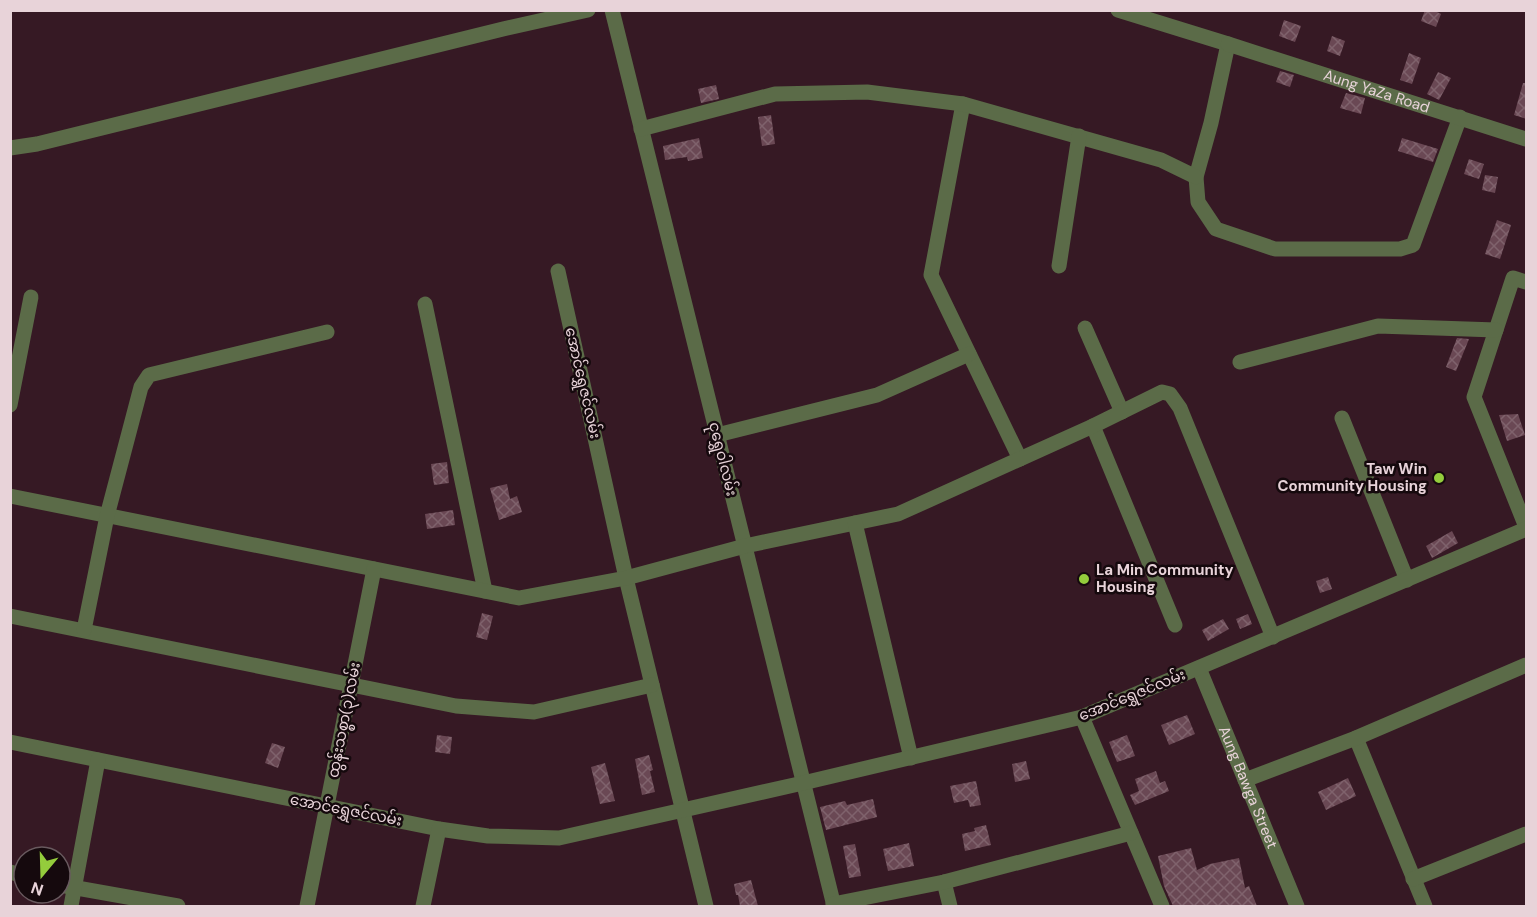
<svg xmlns="http://www.w3.org/2000/svg" width="1537" height="917" font-family="'DM Sans','Noto Sans Myanmar',sans-serif">
	<style>
		.building { fill: url(#building-cross-hatch) }
		.lines { fill: none; stroke-linecap: round; stroke-linejoin: round }
		.minor { stroke: #5b6b48; stroke-width: 15 }
		.poi-dot { fill: #94cc3c; stroke: #15090d; stroke-width: 2 }
		.labels { text-anchor: middle; stroke-width: 5; stroke-linejoin: round; paint-order: stroke }
		.street-label { font-size: 15px; fill: #e8d3d9; stroke: #15090d }
		.poi-label { font-size: 15px; font-weight: bold; fill: #e8d3d9; stroke: #15090d; text-anchor: end }
	</style>
	<defs>
		<pattern id="building-cross-hatch" width="8" height="8" patternUnits="userSpaceOnUse" patternTransform="scale(1.5)"><rect width="8" height="8" fill="#6a4854"/><path d="M0 0l8 8M0 8l8-8" fill="none" stroke="#7f626c"/></pattern>
	</defs>
	<rect width="100%" height="100%" fill="#361924"/>
	<g class="building">
		<path d="M1425,10H1433L1441,14L1436,27L1421,21Z"/>
		<path d="M1284,20L1301,26L1295,42L1279,36Z"/>
		<path d="M1332,36L1345,41L1340,56L1327,51Z"/>
		<path d="M1409,53L1421,58L1412,84L1400,80Z"/>
		<path d="M1280,71L1294,75L1290,87L1276,82Z"/>
		<path d="M1438,72L1451,78L1439,100L1427,94Z"/>
		<path d="M1523,83H1527V119L1514,115Z"/>
		<path d="M716,85L719,99L701,103L698,89Z"/>
		<path d="M1346,93L1365,98L1361,114L1340,108Z"/>
		<path d="M771,115L775,144L762,146L758,117Z"/>
		<path d="M699,138L703,158L688,161L687,157L665,160L663,146Z"/>
		<path d="M1402,138L1438,149L1433,162L1398,151Z"/>
		<path d="M1469,159L1484,164L1479,179L1464,174Z"/>
		<path d="M1485,175L1498,177L1495,193L1482,190Z"/>
		<path d="M1497,220L1511,225L1500,259L1485,254Z"/>
		<path d="M1457,338L1469,339L1456,371L1446,367Z"/>
		<path d="M1518,414L1525,435L1507,441L1499,415Z"/>
		<path d="M447,462L449,483L434,485L431,464Z"/>
		<path d="M507,484L510,499L517,496L522,512L499,520L490,488Z"/>
		<path d="M453,510L455,525L427,529L425,514Z"/>
		<path d="M1452,531L1458,543L1432,558L1426,546Z"/>
		<path d="M1328,577L1332,589L1320,593L1316,581Z"/>
		<path d="M482,613L493,616L487,640L476,637Z"/>
		<path d="M1248,614L1252,624L1240,629L1236,619Z"/>
		<path d="M1223,619L1229,629L1208,641L1202,630Z"/>
		<path d="M1187,715L1195,734L1169,745L1161,725Z"/>
		<path d="M437,735L452,737L450,754L435,752Z"/>
		<path d="M1127,735L1135,756L1117,762L1109,742Z"/>
		<path d="M272,743L285,747L278,768L265,763Z"/>
		<path d="M649,755L653,770L650,771L655,792L642,795L635,759Z"/>
		<path d="M1026,761L1030,779L1015,782L1012,764Z"/>
		<path d="M605,763L615,801L600,804L591,767Z"/>
		<path d="M1156,771L1160,783L1165,781L1169,791L1135,805L1130,795L1139,791L1135,779Z"/>
		<path d="M1348,778L1356,796L1326,810L1318,792Z"/>
		<path d="M976,781L981,805L970,807L968,800L954,803L950,786Z"/>
		<path d="M873,799L877,817L826,830L820,807L845,801L847,805Z"/>
		<path d="M986,825L991,845L965,851L962,834L975,831L974,828Z"/>
		<path d="M909,843L914,866L888,871L883,849Z"/>
		<path d="M855,844L861,876L849,878L843,846Z"/>
		<path d="M1191,848L1197,870L1210,864L1239,858L1245,888L1249,886L1257,906H1173L1164,886L1158,856Z"/>
		<path d="M751,880L758,906H740L738,895H736L734,884Z"/>
	</g>
	<g class="lines">
		<g class="minor">
			<path d="M612,10L834,906"/>
			<path d="M1118,10L1228,44L1211,123L1196,177L1198,202L1216,229L1275,249H1400L1413,245L1460,117"/>
			<path id="s1" d="M1228,44L1526,139"/>
			<path d="M963,104L931,275L1020,459"/>
			<path d="M641,129L775,94L867,92L963,104L1161,160L1196,177"/>
			<path d="M10,148L37,144L503,29L588,10"/>
			<path d="M1059,266L1079,136"/>
			<path d="M558,271L626,578L706,906"/>
			<path d="M1526,282L1513,278L1474,397L1526,527"/>
			<path d="M425,304L485,591"/>
			<path d="M1085,328L1122,412"/>
			<path d="M1240,362L1378,326L1496,330"/>
			<path d="M10,405L31,297"/>
			<path d="M1342,418L1407,580"/>
			<path d="M1093,426L1175,625"/>
			<path d="M717,435L877,395L969,354"/>
			<path d="M10,496L519,598L626,578L745,546L898,514L1093,426L1162,392L1170,394L1180,408L1273,637"/>
			<path d="M855,523L911,758"/>
			<path d="M10,616L456,706L534,712L652,685"/>
			<path d="M84,630L107,516L141,387L149,375L327,332"/>
			<path id="s2" d="M1199,668L1297,906"/>
			<path d="M1082,717L1162,906"/>
			<path d="M1356,738L1425,906"/>
			<path d="M10,742L439,829L488,836L559,838L803,783L1082,717L1526,529"/>
			<path d="M1245,780L1356,738L1526,665"/>
			<path d="M10,872L24,876"/>
			<path d="M1413,879L1526,834"/>
			<path d="M944,882L950,906"/>
			<path d="M60,885L178,906"/>
			<path d="M833,904L944,882L1131,833"/>
			<path d="M71,906L98,760"/>
			<path d="M307,906L374,569"/>
			<path d="M423,906L439,829"/>
		</g>
	</g>
	<g class="poi-dot">
		<circle cx="1439" cy="478" r="6"/>
		<circle cx="1084" cy="579" r="6"/>
	</g>
	<g class="labels">
		<g class="street-label">
			<text dy="5" stroke="none"><textPath href="#s1" startOffset="156">Aung YaZa Road</textPath></text>
			<text transform="translate(583 383) rotate(77)" y="5">အောင်ရွှေဇင်လမ်း</text>
			<text transform="translate(723 459) rotate(76)" y="5">ငုရွှေဝါလမ်း</text>
			<text transform="translate(1132 695) rotate(-22)" y="5">အောင်ရွှေဇင်လမ်း</text>
			<text transform="translate(344 720) rotate(-79)" y="5">ထွန်းသစ္စာ(၃)လမ်း</text>
			<text dy="5" stroke="none"><textPath href="#s2" startOffset="129">Aung Bawga Street</textPath></text>
			<text transform="translate(346 810) rotate(11)" y="5">အောင်ရွှေဇင်လမ်း</text>
		</g>
		<g class="poi-label">
			<text x="1427" y="474">Taw Win<tspan x="1427" dy="17">Community Housing</tspan></text>
			<text x="1096" y="575" text-anchor="start">La Min Community<tspan x="1096" dy="17">Housing</tspan></text>
		</g>
	</g>
	<rect width="1537" height="917" fill="none" stroke="#e8d3d9" stroke-width="24"/>
	<g transform="translate(42 875) rotate(199)"><circle r="28" fill="#15090d" stroke="#695a5f" stroke-width="1.5"/>
	<path d="M0-4.5L10 22L0 15L-10 22Z" fill="#94cc3c"/>
	<text y="-9" font-size="16" font-weight="bold" text-anchor="middle" fill="#e8d3d9">N</text>
	</g>
</svg>
